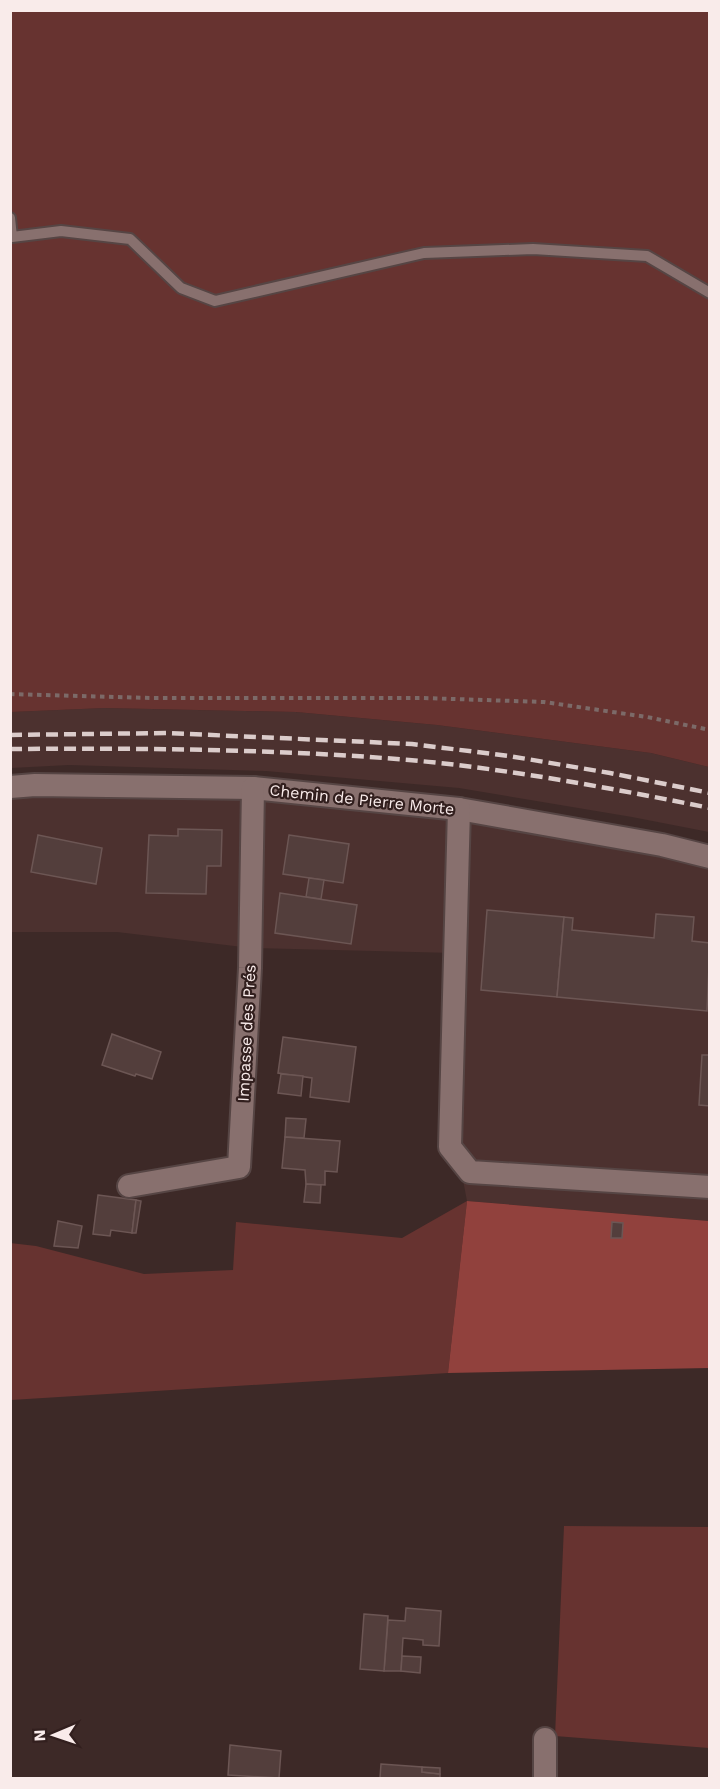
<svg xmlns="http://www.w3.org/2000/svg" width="720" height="1789" font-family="'Work Sans',sans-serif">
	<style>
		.built { fill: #4c312f }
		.green { fill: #673330 }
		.forest { fill: #91413d }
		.building { fill: #533e3c; stroke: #6c5654; stroke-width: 1.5 }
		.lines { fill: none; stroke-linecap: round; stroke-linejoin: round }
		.service-casing { stroke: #564544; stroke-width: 14 }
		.minor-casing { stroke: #564544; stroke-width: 26 }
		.path { stroke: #7c6a68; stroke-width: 4; stroke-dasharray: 4.5 4.5; stroke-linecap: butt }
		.service { stroke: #88706e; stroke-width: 10 }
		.minor { stroke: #88706e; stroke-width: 22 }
		.rail { stroke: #dbcccb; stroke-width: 4.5; stroke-dasharray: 12 6; stroke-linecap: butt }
		.labels { text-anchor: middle; stroke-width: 4.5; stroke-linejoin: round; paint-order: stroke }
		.street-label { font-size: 16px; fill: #f9ebea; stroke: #321f1e }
	</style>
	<rect width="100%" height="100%" fill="#3d2927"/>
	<g class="built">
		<path d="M105,708L296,712L437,725L651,753L709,767V832L632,817L459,788L266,771L69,765L11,768L10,712Z"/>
		<path d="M11,790L251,794L459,809L709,862V1221L467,1201L451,1117L454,953L251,948L117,932H11Z"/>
	</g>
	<g class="green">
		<path d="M10,11H709V767L651,753L437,725L296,712L105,708L11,712Z"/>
		<path d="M467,1201L448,1373L11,1400L10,1243L36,1246L144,1274L233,1270L236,1222L402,1238Z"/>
		<path d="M564,1526L709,1527V1748L555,1736Z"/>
	</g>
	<path class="forest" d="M467,1201L709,1221V1368L448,1373Z"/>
	<g class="building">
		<path d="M178,829L222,830L221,866H207L206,894L146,893L149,835L178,836Z"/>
		<path d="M38,835L102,848L96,884L31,872Z"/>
		<path d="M289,835L349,844L343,883L283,874Z"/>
		<path d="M309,878L324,880L321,899L306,897Z"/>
		<path d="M280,893L357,905L351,944L275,933Z"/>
		<path d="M487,910L564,917L557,997L481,990Z"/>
		<path d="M656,914L694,917L692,941L710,943L707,1011L557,997L564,917L573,918L572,930L654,938Z"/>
		<path d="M112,1034L161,1052L152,1079L136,1074L135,1076L102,1065Z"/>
		<path d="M283,1037L356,1047L349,1102L310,1097L312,1078L278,1073Z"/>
		<path d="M702,1055H710V1106L699,1105Z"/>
		<path d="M281,1074L303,1076L301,1096L278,1093Z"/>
		<path d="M286,1118L306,1119L304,1138L285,1137Z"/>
		<path d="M285,1137L340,1141L337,1172L325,1171V1185L306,1184L305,1170L282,1168Z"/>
		<path d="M306,1184L321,1185L320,1203L304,1202Z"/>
		<path d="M98,1195L136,1200L132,1233L111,1230L110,1236L93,1234Z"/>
		<path d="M136,1200L141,1201L136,1233H132Z"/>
		<path d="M58,1221L82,1226L78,1248L54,1246Z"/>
		<path d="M612,1222L623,1223L622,1238H611Z"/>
		<path d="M406,1608L441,1611L439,1646L423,1645V1640L403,1638L401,1671H384L388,1620L405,1621Z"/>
		<path d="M364,1614L388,1616L384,1671L360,1669Z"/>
		<path d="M402,1656L421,1657L420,1673L401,1671Z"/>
		<path d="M230,1745L281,1751L279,1778L228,1775Z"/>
		<path d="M381,1764L422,1767V1772L440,1774V1778H380Z"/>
		<path d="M422,1767L440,1768V1774L422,1772Z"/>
	</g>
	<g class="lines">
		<g class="service-casing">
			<path id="service" d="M10,218L12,237L61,231L130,239L181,288L215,301L424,253L533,249L647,256L710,293"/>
		</g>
		<g class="minor-casing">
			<g id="minor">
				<path d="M10,787L35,785L253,788L459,809L662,845L710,857"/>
				<path d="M459,809L450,1147L470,1172L710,1187"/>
				<path d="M129,1186L239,1167L250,968L253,788"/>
				<path d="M545,1778V1739"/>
			</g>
		</g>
		<path class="path" d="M10,694L151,698H423L544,702L647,717L710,730"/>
		<use href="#service" class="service"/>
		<use href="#minor" class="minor"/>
		<g class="rail">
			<path d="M10,735L167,733L412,744L509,756L610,773L710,793"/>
			<path d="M10,749C144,748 277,749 409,760C510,769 610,788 710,808"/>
		</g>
	</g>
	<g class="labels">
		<g class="street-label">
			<text transform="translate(362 799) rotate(6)" y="6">Chemin de Pierre Morte</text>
			<text transform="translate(246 1033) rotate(-87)" y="6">Impasse des Prés</text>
		</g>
	</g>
	<rect width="720" height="1789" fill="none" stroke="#f9ebea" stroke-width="24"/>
	<g transform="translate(54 1735) rotate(268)" stroke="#321f1e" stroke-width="4.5" paint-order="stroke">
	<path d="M0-4.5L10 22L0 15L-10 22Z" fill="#f9ebea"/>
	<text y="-9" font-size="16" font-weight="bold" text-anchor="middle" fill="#f9ebea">N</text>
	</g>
</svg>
